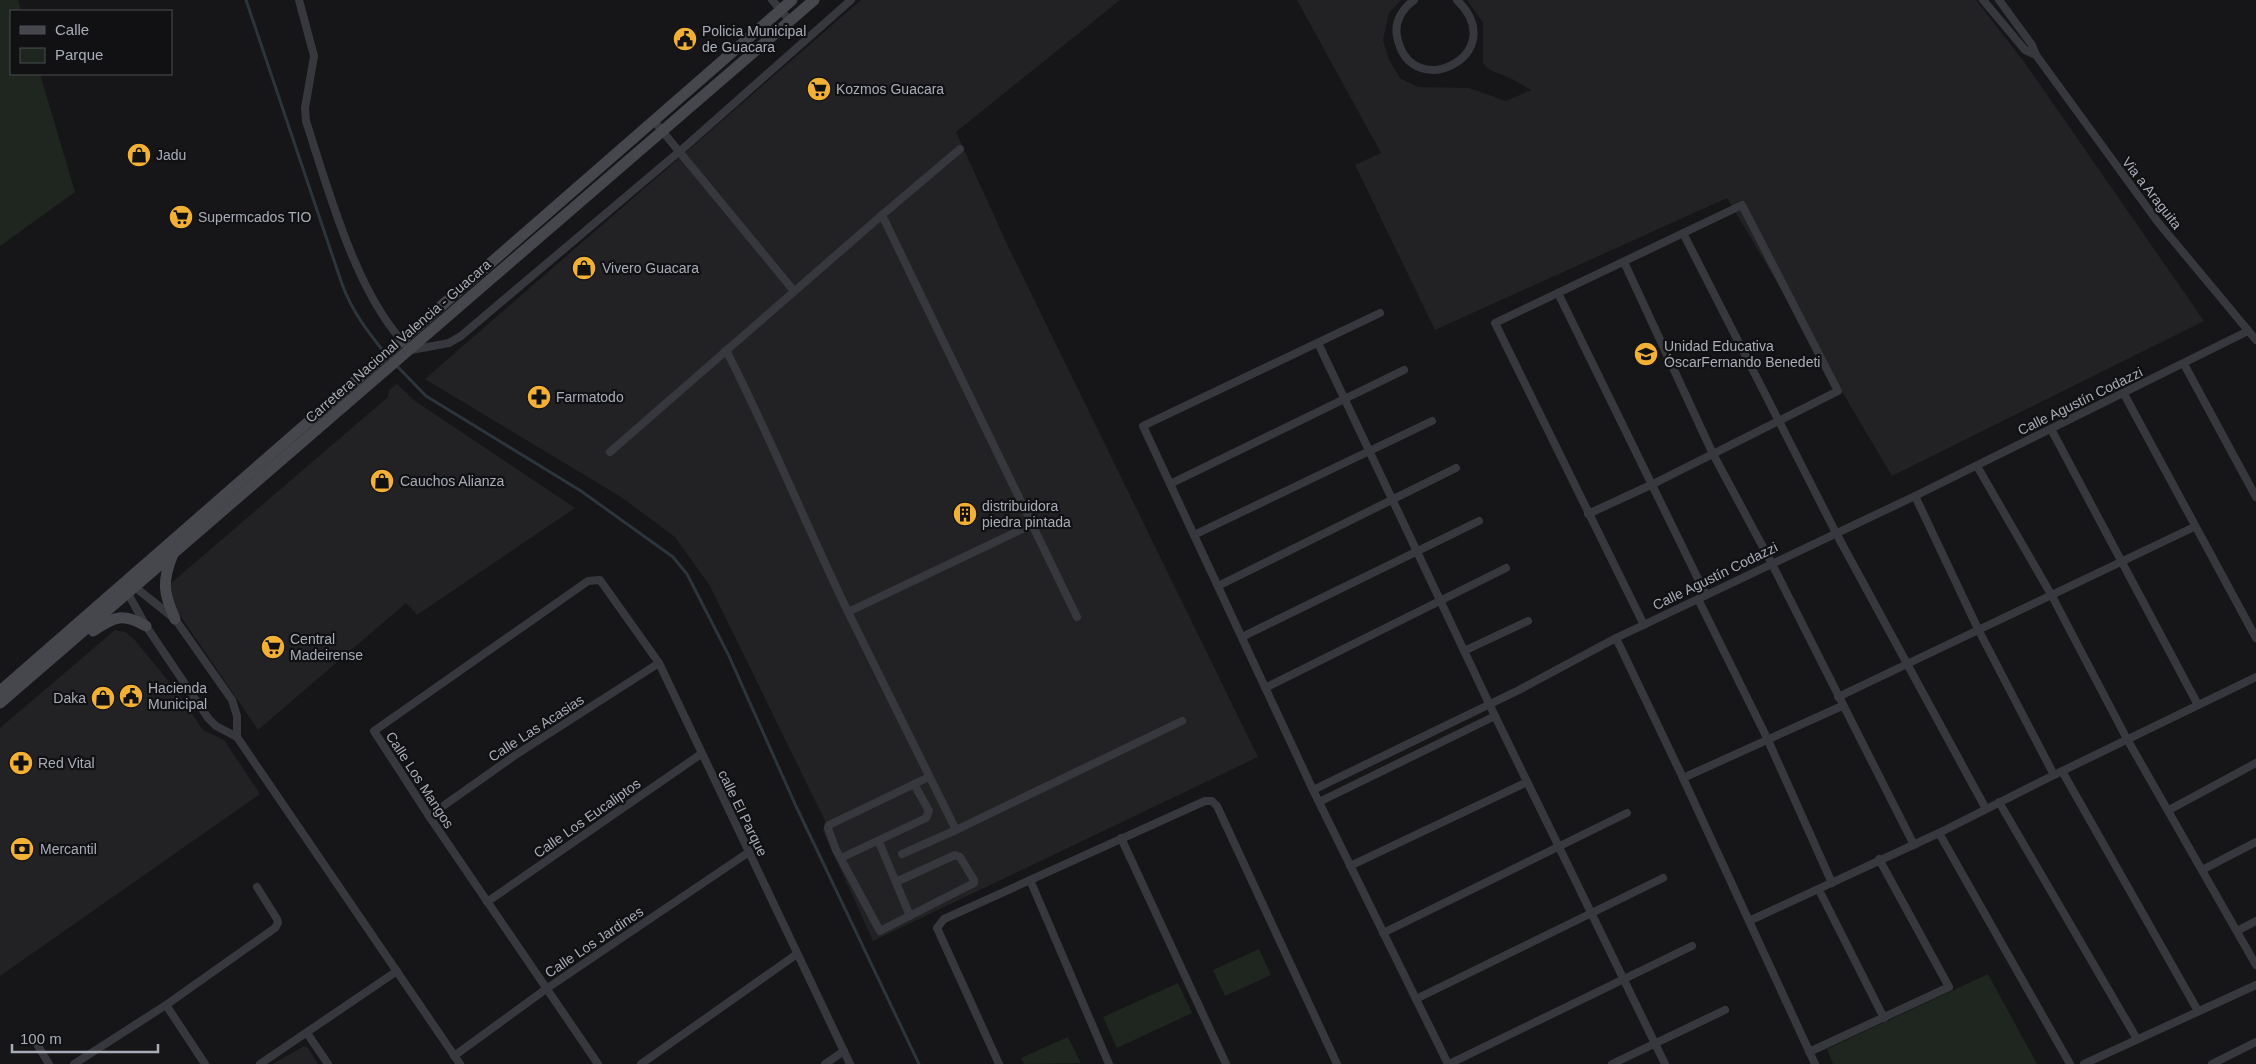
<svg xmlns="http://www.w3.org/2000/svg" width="2256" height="1064" font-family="Arial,sans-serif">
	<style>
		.built { fill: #222225 }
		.green { fill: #1e261f }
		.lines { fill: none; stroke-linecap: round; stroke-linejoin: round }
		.stream { stroke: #2c353c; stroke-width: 3 }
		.street { stroke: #37383d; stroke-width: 8 }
		.secondary { stroke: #45474d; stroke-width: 11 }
		.labels { text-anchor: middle; stroke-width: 4.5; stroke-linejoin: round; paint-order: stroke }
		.poi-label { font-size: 14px; fill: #a8adb8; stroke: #111113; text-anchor: start }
		.street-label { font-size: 14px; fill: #a8adb8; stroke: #111113 }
	</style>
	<rect width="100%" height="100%" fill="#161618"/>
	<g class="built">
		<path d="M861,0H1120L956,132L1006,242L1258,757L873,941L823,831L825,821L710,586L675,537L621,497L425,379Z"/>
		<path d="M1297,0H1401L1389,13L1383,40L1389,60L1401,79L1418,87L1469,88L1506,101L1531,90L1512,79L1490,70L1483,63V23L1467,0H1976L2025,63L2204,321L1892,476L1727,198L1435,330L1355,165L1381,153Z"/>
		<path d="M397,384L415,401L575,508L417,615L406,603L258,730L173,605L170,584L388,397L389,390Z"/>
		<path d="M115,630L125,632L134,639L179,694L203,730L224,740L260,794L0,976V728Z"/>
		<path d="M304,1046L308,1048L318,1064H273Z"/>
	</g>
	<g class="green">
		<path d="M0,0H18L21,11H11V74H40L75,192L0,246Z"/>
		<path d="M1259,949L1271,975L1225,996L1213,970Z"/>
		<path d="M1988,974L2037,1064H1833L1827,1049Z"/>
		<path d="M1178,983L1192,1013L1117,1048L1103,1017Z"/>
		<path d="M1068,1037L1081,1063L1024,1064L1021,1058Z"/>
	</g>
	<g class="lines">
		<g class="stream">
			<path d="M246,0L342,284C352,311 367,331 385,353"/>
			<path d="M396,365L426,396L581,491L673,557L687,574L729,656L795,804L919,1064"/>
		</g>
		<g class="street">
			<path d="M299,0L314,56L305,108L306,121C328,189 358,301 411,350L449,343L461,336L687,145L851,0"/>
			<path d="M772,0L790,21"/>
			<path d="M1414,0C1403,8 1394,21 1397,36C1410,106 1513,54 1457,0"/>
			<path d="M1983,0L2025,50L2036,55"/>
			<path d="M1999,0L2032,45L2036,55L2157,221L2256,340"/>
			<path d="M654,121L794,291"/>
			<path d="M882,215L960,149"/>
			<path d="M1683,233L1836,533L1986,809"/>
			<path d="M1624,262L1713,454L1771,562L1914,845"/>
			<path d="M1558,293L1706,595"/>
			<path d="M1380,313L1143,426L1313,790L1448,1064"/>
			<path d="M1318,343L1495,716L1665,1064"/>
			<path d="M726,350C770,436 806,525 848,612L1033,524"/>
			<path d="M2184,364L2256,497"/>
			<path d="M2124,394L2256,638"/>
			<path d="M2051,429L2198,705"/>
			<path d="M610,452L882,215L1077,617"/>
			<path d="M1977,466L2052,596L2127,739L2256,965"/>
			<path d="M1170,484L1404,370"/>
			<path d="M1915,496L1978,629L2054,775"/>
			<path d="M1588,514L1653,484L1838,391L1742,205L1495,323L1644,625"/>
			<path d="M1194,535L1432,421"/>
			<path d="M131,584L175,619L232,700L237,716V737"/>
			<path d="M1218,586L1456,468"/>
			<path d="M126,590L146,626L208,718L216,726L237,737L460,1064"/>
			<path d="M1698,599L1767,738L1832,883"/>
			<path d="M848,612L956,830L1182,721"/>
			<path d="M1242,637L1479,521"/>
			<path d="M1464,651L1528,621"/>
			<path d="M1265,688L1506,568"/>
			<path d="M1838,697L2194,527"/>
			<path d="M2062,771L2198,1011"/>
			<path d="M1683,778L1842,706"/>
			<path d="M1313,790L1519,690L1616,638"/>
			<path d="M1319,802L1495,716"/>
			<path d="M1999,802L2137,1039"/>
			<path d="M2169,810L2256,763"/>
			<path d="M429,816L514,756L659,663"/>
			<path d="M1939,833L2070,1064"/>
			<path d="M1121,838L1226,1064"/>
			<path d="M879,842L910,916"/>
			<path d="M902,854L956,830"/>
			<path d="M841,858L926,818L929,811L914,784"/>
			<path d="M1350,866L1527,782"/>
			<path d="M2202,870L2256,842"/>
			<path d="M1030,880L1109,1064"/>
			<path d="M896,882L955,855L960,857L974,880V883L880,931L836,850L828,828L829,825L929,777"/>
			<path d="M1819,890L1884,1018"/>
			<path d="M487,902L701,754"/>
			<path d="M1749,921L1939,833L2054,775L2256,677"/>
			<path d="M2237,931L2256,921"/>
			<path d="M1383,933L1627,813"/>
			<path d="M1416,999L1663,878"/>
			<path d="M166,1005L205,1064"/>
			<path d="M307,1033L328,1064"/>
			<path d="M32,1036L49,1064"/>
			<path d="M1809,1052L1949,987L1879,859"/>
			<path d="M454,1056L546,989L749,852"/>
			<path d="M74,1064L166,1005L275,928L278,923L277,919L257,887"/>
			<path d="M260,1064L397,971"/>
			<path d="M598,1064L429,816L374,731L588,581L600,580L659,663L850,1064"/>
			<path d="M641,1064L797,954"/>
			<path d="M825,1064L844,1051"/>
			<path d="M999,1064L937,928L944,919L1205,801H1212L1217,806L1337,1064"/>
			<path d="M1449,1064L1692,946"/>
			<path d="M1612,1064L1725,1010"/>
			<path d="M1815,1064L1683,778L1616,638L1915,496L2248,331"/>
			<path d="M2084,1064L2256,985"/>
			<path d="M2212,1064L2256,1042"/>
		</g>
		<g class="secondary">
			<path d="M173,554C162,581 163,592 175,619"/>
			<path d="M93,631C115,616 123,613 146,626"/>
			<path d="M0,691L792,0"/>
			<path d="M0,703L814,0"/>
		</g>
	</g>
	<defs>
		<g id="civic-disc" transform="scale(1.25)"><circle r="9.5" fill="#f2b134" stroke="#111113"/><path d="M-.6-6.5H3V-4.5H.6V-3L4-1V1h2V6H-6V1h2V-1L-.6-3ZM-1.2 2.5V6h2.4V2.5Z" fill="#111"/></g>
		<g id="supermarket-disc" transform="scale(1.25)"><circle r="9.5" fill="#f2b134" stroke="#111113"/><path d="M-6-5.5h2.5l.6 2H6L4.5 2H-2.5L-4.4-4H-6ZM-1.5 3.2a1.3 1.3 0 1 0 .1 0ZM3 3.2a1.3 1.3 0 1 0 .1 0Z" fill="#111"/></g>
		<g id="shop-disc" transform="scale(1.25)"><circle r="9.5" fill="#f2b134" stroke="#111113"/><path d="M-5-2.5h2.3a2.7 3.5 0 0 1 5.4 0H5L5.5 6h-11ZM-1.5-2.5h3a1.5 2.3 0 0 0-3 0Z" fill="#111"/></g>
		<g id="school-disc" transform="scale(1.25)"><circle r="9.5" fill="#f2b134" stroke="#111113"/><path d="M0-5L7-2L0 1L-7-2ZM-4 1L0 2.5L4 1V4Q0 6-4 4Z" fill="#111"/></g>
		<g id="pharmacy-disc" transform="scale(1.25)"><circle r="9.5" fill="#f2b134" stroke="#111113"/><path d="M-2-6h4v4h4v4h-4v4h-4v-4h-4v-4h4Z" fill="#111"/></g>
		<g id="building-disc" transform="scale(1.25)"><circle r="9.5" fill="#f2b134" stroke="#111113"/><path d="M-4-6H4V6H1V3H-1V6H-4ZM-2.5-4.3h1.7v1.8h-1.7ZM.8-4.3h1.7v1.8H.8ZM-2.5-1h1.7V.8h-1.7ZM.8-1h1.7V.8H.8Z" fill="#111"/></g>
		<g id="bank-disc" transform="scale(1.25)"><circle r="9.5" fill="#f2b134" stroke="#111113"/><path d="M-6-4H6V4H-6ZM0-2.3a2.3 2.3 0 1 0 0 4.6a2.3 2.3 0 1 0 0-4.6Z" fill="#111"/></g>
	</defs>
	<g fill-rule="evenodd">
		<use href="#civic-disc" x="685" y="39"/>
		<use href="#supermarket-disc" x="819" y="89"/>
		<use href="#shop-disc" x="139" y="155"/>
		<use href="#supermarket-disc" x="181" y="217"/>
		<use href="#shop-disc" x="584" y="268"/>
		<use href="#school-disc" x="1646" y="354"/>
		<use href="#pharmacy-disc" x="539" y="397"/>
		<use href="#shop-disc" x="382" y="481"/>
		<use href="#building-disc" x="965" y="514"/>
		<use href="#supermarket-disc" x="273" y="647"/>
		<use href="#civic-disc" x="131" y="696"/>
		<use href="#shop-disc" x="103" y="698"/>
		<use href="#pharmacy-disc" x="21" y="763"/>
		<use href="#bank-disc" x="22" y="849"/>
	</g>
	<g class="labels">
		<g class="poi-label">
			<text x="702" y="36">Policia Municipal<tspan x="702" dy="16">de Guacara</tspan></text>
			<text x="836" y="94">Kozmos Guacara</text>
			<text x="156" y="160">Jadu</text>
			<text x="198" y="222">Supermcados TIO</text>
			<text x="602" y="273">Vivero Guacara</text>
			<text x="1664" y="351">Unidad Educativa<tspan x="1664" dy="16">ÓscarFernando Benedeti</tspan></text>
			<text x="556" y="402">Farmatodo</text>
			<text x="400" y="486">Cauchos Alianza</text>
			<text x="982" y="511">distribuidora<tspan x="982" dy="16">piedra pintada</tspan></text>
			<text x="290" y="644">Central<tspan x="290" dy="16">Madeirense</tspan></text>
			<text x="148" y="693">Hacienda<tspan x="148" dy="16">Municipal</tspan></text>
			<text x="86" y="703" text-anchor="end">Daka</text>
			<text x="38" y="768">Red Vital</text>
			<text x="40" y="854">Mercantil</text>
		</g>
		<g class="street-label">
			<text transform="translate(2152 193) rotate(52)" y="5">Via a Araguita</text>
			<text transform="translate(398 341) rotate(-41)" y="5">Carretera Nacional Valencia - Guacara</text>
			<text transform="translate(2080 401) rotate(-26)" y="5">Calle Agustín Codazzi</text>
			<text transform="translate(1715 576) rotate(-26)" y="5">Calle Agustín Codazzi</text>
			<text transform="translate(536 728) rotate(-33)" y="5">Calle Las Acasias</text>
			<text transform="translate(420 780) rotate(57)" y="5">Calle Los Mangos</text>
			<text transform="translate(743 813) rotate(64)" y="5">calle El Parque</text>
			<text transform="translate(587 818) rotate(-35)" y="5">Calle Los Eucaliptos</text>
			<text transform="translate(594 942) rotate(-34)" y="5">Calle Los Jardines</text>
		</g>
	</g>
	<rect x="10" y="10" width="162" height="65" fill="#111113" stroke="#4d4f55"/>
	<rect x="20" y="26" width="25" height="8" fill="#45474d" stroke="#4d4f55"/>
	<text x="55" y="35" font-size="15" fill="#a8adb8">Calle</text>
	<rect x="20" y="48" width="25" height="15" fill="#1e261f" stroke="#4d4f55"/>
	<text x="55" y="60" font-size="15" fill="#a8adb8">Parque</text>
	<path d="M12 1044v8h146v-8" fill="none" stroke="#a8adb8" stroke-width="2.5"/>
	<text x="20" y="1044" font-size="15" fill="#a8adb8" stroke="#111113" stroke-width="4" paint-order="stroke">100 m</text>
</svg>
